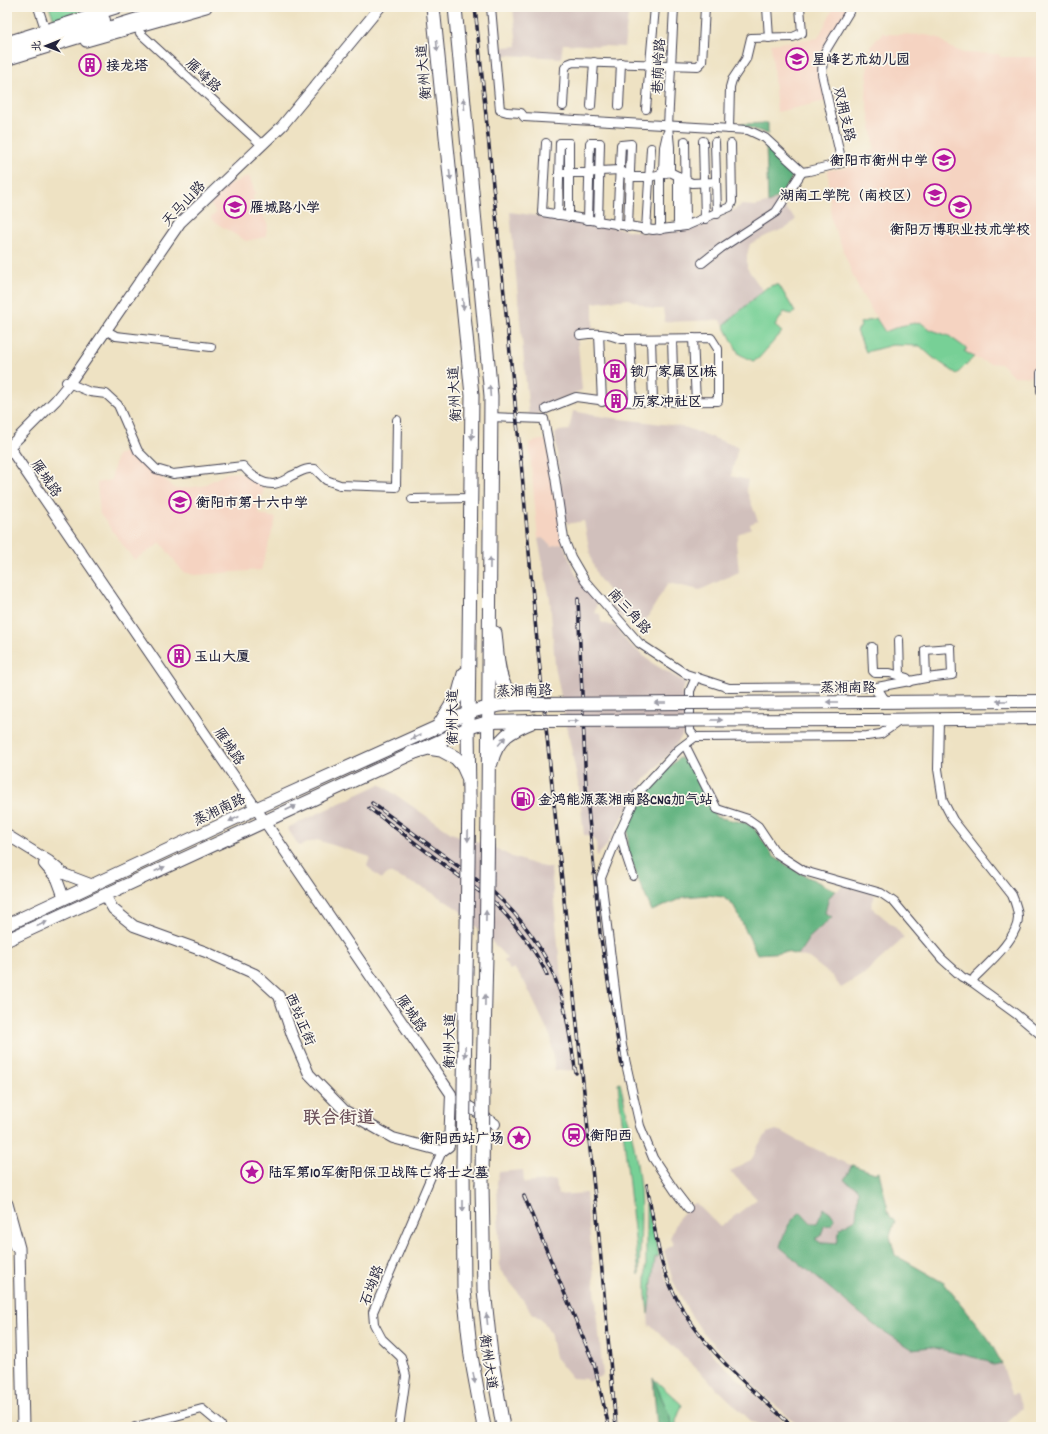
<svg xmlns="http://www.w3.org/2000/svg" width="1048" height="1434" font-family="Dekko,'LXGW WenKai TC',sans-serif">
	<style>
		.built { fill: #f5d3c1 }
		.industrial { fill: #d1c0bc }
		.green { fill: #77d096; stroke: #4c7968 }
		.forest { fill: #61b27f; stroke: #426a5d }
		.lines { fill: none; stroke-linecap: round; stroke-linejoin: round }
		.minor-casing { stroke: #413f4f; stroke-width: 10 }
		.tertiary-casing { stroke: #413f4f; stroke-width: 12 }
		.secondary-casing { stroke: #413f4f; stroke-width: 13 }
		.primary-casing { stroke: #413f4f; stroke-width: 14 }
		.trunk-casing { stroke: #413f4f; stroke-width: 15 }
		.minor { stroke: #fff; stroke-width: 8 }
		.tertiary { stroke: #fff; stroke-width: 10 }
		.secondary { stroke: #fff; stroke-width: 11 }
		.primary { stroke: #fff; stroke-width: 12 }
		.trunk { stroke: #fff; stroke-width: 13 }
		.rail-casing { stroke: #22223b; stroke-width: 3.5 }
		.rail { stroke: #fbf7ec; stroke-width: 2; stroke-dasharray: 6; stroke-linecap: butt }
		.primary-bridge-casing { stroke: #413f4f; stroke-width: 14; stroke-linecap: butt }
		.trunk-bridge-casing { stroke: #413f4f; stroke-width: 15; stroke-linecap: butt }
		.primary-bridge { stroke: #fff; stroke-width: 12 }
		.trunk-bridge { stroke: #fff; stroke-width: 13 }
		.oneway { fill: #9c9ca7 }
		.labels { text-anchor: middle; stroke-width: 3.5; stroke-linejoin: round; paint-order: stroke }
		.poi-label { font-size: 14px; font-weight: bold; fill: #22223b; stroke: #fbf7ec; text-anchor: start }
		.street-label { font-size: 14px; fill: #22223b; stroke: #fbf7ec }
		.district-label { font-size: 18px; font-weight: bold; fill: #6c515a; stroke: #fbf7ec }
	</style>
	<rect width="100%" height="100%" fill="#fbf7ec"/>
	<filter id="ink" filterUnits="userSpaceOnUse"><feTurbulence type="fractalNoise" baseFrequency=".025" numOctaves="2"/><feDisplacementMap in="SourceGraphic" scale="8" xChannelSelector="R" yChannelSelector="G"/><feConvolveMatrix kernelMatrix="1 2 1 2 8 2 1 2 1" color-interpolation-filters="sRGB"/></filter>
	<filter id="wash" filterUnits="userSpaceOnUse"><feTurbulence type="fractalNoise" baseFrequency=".012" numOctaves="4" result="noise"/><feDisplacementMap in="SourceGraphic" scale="16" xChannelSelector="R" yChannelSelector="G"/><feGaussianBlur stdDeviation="0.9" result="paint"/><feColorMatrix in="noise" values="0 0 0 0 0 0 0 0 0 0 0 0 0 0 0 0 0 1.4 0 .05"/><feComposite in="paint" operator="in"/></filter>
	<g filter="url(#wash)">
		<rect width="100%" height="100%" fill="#eee2c3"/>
		<g class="built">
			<path d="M834,7H849L821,53L826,101L777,112L771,44L818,38Z"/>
			<path d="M883,32L885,34L926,35L939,38L949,47L964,53L999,54L1000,57H1041V358L1039,377L1014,376L1001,364L988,363L970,356L964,350L967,349L949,336L929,329L920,322L900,326L885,332L861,293L851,271L831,219L828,170L847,168L846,158L875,150L866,97L868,63L870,47Z"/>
			<path d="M249,176L256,195L252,196L268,225L265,237L246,241L216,223L210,218L216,213L209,202L223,187Z"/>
			<path d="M540,440H546L563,543L552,546L542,538L538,539L529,443Z"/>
			<path d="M132,450L151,471L164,479L176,489L202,486L227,473L239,472L264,487L259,514L276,518L261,570L195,575L183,572L161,543L134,560L100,514L97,483L111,480L117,455Z"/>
		</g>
		<g class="industrial">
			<path d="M513,7H629L624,47L563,44L561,58L505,55L503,53V47L517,46Z"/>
			<path d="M776,199L796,219L788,227L768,235L750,244L747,255V268L763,291L724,325L720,320L665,322L663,309H653L628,299L593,303V331L577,333L582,390L541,407L539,414L529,415L510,212L576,221L645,233L679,231L702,225L720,218L742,205L756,206L773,201Z"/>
			<path d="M573,411L604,417L671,425L687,428L738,447L731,476L748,480L746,489L758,521L750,524L751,528L738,534L736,542L739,572L700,590L668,583L644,623L628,613L622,618L606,601L613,596L598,577L591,559L584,521L567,524L563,509L555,434L559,431L569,430Z"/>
			<path d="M542,538L552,546L563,543L576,575L597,600L595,613L600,614L601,622L616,627L627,642L652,663L686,683L681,694L686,695L684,733L674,748L642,783L606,846L597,856L596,841L588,835H584L579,788L555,666L550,599L538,539Z"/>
			<path d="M380,784L451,833L497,849L512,857L540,866L551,868L560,967L574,1070L555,1071L551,1038L525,983L514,968L510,970L504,961L507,958L491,941L458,909L426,889L389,873L381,879L367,866L370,857L317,840L299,846L287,828Z"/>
			<path d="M843,886L865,891L875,895L871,907L895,927L904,938L864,974L841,988L832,976L809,958L798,955L809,938L832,917L825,913L829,897Z"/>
			<path d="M776,1130L783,1132L799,1141L838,1160L859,1168L875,1173L879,1172L889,1214L892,1219L895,1221L890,1236L895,1255L944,1283L988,1338L1002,1364L1012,1394L1017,1393L1022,1408L1004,1425L1005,1427H800L756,1388L725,1356L701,1330L689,1312L673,1281L664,1251L673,1244L670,1238L678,1219L690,1205L696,1203L720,1227L757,1199L730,1171L751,1161L759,1144L767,1133Z"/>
			<path d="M523,1170L524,1183L556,1180L558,1195L586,1193L603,1375L588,1382L586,1379L572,1378L555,1357L550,1332L544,1322L531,1312L517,1291L500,1270L497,1183L499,1172Z"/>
			<path d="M659,1256L667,1282L681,1312L698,1337L713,1355L789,1427H762L759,1425L752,1422L651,1325L649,1326L648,1314L655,1257Z"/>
		</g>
		<g class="green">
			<path d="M49,7H95L54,19Z"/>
			<path d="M773,285H779L795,312L791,314L784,312L775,326L782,332L758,359L753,361L739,354L724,325L766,288Z"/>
			<path d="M876,318L885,332L900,326L920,322L929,329L949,336L967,349L964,351L974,357L957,374L932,357L920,346L892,345L866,352L857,331L861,326L860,323Z"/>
			<path d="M620,1083C628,1118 637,1153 640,1189C642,1218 640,1247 639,1275L618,1084Z"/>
			<path d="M646,1200L659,1256L655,1257L648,1314L646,1295Z"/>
			<path d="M653,1378L682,1405L676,1421V1427H671L670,1417Z"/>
		</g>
		<g class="forest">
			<path d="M768,123V134L748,127H739L741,124Z"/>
			<path d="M766,144L791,167L793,173C792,182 777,200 768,203Z"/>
			<path d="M679,758H681L690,767L716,817L746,823L754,828L774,857L798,872L836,891L829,897L825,913L832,917L809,938L798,955L786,952L757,954L734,906L723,897L708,895L684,897L652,911L638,879L628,851V826L639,798L654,781Z"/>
			<path d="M852,1165L875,1173L879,1172L889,1214L892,1219L895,1221L890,1236L895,1255L944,1283L988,1338L1002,1364L994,1366L985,1360L931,1347L912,1349L874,1325L780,1247C784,1233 788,1221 801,1212L811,1223H817L824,1208L830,1212L835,1219L831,1225L824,1226L821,1236L815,1239L821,1243L825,1242L837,1243L840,1228L856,1219L858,1190L855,1186L844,1180Z"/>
			<path d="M653,1378L670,1417L671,1427H657Z"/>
		</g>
	</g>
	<g filter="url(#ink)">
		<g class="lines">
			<g class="minor-casing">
				<g id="minor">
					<path d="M38,7L47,35"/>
					<path d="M491,7L500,110L507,112L521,113L524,117L748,130L765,138L802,172L809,171L842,163L822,74L823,55L852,7"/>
					<path d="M767,7L769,38"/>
					<path d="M136,22L140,33L262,145"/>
					<path d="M563,106L565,68L568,64L573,62L698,66L702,62L705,7"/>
					<path d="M591,106L594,62"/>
					<path d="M619,106L621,63"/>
					<path d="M646,109L655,7"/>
					<path d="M729,129L730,87L732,80L746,59L751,38L793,37L802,33L800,7"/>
					<path d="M685,141L686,226"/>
					<path d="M703,141L705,219"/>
					<path d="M715,142L717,214"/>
					<path d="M546,143L542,212L653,230L686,226L730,207L732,202L731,144"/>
					<path d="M670,172V147L668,126L674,7"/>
					<path d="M559,173H589L600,171L620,170L630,177H649L670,172L692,183L716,182"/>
					<path d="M663,173L664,147L667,134"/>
					<path d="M660,174V230"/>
					<path d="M678,176V227"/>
					<path d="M558,215L560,143H569V217"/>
					<path d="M588,220L590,143H600L598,222"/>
					<path d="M617,225L621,145L631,144L628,227"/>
					<path d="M646,230L651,148"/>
					<path d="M702,263L721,248L776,212L802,172"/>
					<path d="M105,330L116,336L211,347"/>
					<path d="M599,334L602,402"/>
					<path d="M693,338L696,402"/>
					<path d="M630,339L633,402"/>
					<path d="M651,339L653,402"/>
					<path d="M672,339L674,402"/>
					<path d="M1041,373V391"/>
					<path d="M66,382L90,392L106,394L118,405L138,451L156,469L173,474L243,466C250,474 261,485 274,484C279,483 287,479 291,476C301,472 304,468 315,469L326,480L340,485L396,487L397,420"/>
					<path d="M546,409L576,397L614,402L718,401V349L711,338L621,339C606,333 596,333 580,335"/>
					<path d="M491,417L544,419L555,477L564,539L571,557L585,581L639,643L686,674L729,688L877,687L883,697L888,702"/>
					<path d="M412,499L471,498"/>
					<path d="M899,640L900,676"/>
					<path d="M872,647L873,671L875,673H890L907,678L909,682"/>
					<path d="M877,692V687L926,678L925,650L951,648L952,675L926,678"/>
					<path d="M939,719L938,769L943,801L953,820L1012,895C1015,902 1018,910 1018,918C1018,938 988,964 975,977L972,982"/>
					<path d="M695,737L690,731V691L696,677"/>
					<path d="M685,745L717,809L748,819L758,826L776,853L804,871L881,893L894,902L942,959L962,977L972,982L1016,1014L1041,1035"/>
					<path d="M620,831L625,852L633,876"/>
					<path d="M688,1208L675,1191L653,1158L640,1126L622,1046L601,878L617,838L638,793L679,749L695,737L867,736L881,734L901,720"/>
					<path d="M7,1232L14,1247"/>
					<path d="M135,1427L202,1409L221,1425V1427"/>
					<path d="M399,1427L406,1376L401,1357L382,1339L374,1324L373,1312L442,1151"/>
				</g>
			</g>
			<g class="tertiary-casing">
				<g id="tertiary">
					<path d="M7,444L451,1094L449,1146L442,1151"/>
					<path d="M7,449L56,400L69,384L180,223L282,126L380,7"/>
					<path d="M7,835L49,861L64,874L93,885"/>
					<path d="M44,864L57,879L64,898"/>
					<path d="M105,895L113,909L134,926L206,952L255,974L279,996L292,1035L309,1074L344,1110L393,1138L442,1151"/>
					<path d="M459,1100L495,1124"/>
				</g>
			</g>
			<g class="secondary-casing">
				<g id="secondary">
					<path d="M86,41L206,7"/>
					<path d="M7,42L119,7"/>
					<path d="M7,1204L19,1248L23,1427"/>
				</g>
			</g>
			<g class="primary-casing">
				<g id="primary">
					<path d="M7,50L104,20"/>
					<path d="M7,59L177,7"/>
					<path d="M871,702L1041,701"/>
					<path d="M871,720L1041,718"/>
					<path d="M7,925L253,810L468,713C492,705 508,704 533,704"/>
					<path d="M7,940L468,728L488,722L532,721"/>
				</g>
			</g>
			<g class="trunk-casing">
				<g id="trunk">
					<path d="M433,7L472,395L468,728L469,797"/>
					<path d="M455,7L491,396L488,812"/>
					<path d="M495,633C497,648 497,676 506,688C512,696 524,700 533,704"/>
					<path d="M438,727L459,693L464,674"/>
					<path d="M411,753L428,748L441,750L456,758L463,766L468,777"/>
					<path d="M491,763C497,737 512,730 534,721"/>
					<path d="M465,1013L467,930"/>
					<path d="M483,1081L486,955"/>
					<path d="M463,1167L464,1291L471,1356L484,1427"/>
					<path d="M482,1185L484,1290L491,1355L503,1427"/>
				</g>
			</g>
			<use href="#minor" class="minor"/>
			<use href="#tertiary" class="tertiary"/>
			<use href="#secondary" class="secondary"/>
			<use href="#primary" class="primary"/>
			<use href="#trunk" class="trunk"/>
			<g class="rail-casing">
				<g id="rail">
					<path d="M475,7L521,462L536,631L598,1226L616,1427"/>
					<path d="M578,599L586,787L600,933L622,1066"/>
					<path d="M372,803L492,891C522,918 547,952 560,992C568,1016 571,1047 576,1073"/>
					<path d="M369,808L496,904C516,925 535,948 547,975"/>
					<path d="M647,1185C652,1211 655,1238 662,1263C683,1334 741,1379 793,1427"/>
					<path d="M524,1196L594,1364L609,1427"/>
				</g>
			</g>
			<use href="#rail" class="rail"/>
			<g class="primary-bridge-casing">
				<g id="primary-bridge">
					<path d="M533,704L871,702"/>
					<path d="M534,721L871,720"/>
				</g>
			</g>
			<g class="trunk-bridge-casing">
				<g id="trunk-bridge">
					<path d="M467,930L469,797"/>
					<path d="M486,955L488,812"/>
					<path d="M463,1167L465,1013"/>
					<path d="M482,1185L483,1081"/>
				</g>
			</g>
			<use href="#primary-bridge" class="primary-bridge"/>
			<use href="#trunk-bridge" class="trunk-bridge"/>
		</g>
		<defs><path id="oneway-solid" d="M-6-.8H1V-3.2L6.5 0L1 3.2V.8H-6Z"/></defs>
		<g class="oneway">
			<use href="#oneway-solid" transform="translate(437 46) rotate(85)"/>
			<use href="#oneway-solid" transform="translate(464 104) rotate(-95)"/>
			<use href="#oneway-solid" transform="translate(450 175) rotate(84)"/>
			<use href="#oneway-solid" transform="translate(478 262) rotate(-95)"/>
			<use href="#oneway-solid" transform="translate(463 304) rotate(85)"/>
			<use href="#oneway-solid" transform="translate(490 391) rotate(-94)"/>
			<use href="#oneway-solid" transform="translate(472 434) rotate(90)"/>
			<use href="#oneway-solid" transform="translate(490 563) rotate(-89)"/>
			<use href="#oneway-solid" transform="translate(1002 701) rotate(180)"/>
			<use href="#oneway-solid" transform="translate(832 702) rotate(180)"/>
			<use href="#oneway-solid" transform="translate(660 703) rotate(180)"/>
			<use href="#oneway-solid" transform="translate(717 720)"/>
			<use href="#oneway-solid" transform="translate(573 721)"/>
			<use href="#oneway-solid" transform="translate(416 737) rotate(156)"/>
			<use href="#oneway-solid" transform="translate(502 741) rotate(-50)"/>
			<use href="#oneway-solid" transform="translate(291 808) rotate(-25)"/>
			<use href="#oneway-solid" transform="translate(234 819) rotate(155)"/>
			<use href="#oneway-solid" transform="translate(468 836) rotate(91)"/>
			<use href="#oneway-solid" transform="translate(160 869) rotate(-25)"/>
			<use href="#oneway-solid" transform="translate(486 916) rotate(-89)"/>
			<use href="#oneway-solid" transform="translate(42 924) rotate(-25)"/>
			<use href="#oneway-solid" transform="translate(485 1000) rotate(-89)"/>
			<use href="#oneway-solid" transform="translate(465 1052) rotate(91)"/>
			<use href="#oneway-solid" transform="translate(463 1206) rotate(90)"/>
			<use href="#oneway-solid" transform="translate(487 1319) rotate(-96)"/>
			<use href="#oneway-solid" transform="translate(474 1378) rotate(80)"/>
		</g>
	</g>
	<defs>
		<g id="school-ring" transform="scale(1.15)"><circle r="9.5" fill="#fbf7ec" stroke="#b5179e" stroke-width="1.5"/><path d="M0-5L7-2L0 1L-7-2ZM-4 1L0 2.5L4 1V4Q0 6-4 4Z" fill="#b5179e"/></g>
		<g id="building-ring" transform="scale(1.15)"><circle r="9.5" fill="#fbf7ec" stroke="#b5179e" stroke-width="1.5"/><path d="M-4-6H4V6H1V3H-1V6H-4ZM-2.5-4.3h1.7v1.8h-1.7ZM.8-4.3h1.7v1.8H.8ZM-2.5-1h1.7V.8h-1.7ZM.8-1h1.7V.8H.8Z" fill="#b5179e"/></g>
		<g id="university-ring" transform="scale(1.15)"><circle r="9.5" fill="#fbf7ec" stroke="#b5179e" stroke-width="1.5"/><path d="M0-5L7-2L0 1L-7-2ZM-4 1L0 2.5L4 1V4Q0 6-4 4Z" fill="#b5179e"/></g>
		<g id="fuel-ring" transform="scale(1.15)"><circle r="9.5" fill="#fbf7ec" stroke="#b5179e" stroke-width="1.5"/><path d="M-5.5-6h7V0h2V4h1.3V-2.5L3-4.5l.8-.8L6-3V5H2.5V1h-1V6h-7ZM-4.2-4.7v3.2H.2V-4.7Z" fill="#b5179e"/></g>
		<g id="station-ring" transform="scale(1.15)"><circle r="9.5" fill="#fbf7ec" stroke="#b5179e" stroke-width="1.5"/><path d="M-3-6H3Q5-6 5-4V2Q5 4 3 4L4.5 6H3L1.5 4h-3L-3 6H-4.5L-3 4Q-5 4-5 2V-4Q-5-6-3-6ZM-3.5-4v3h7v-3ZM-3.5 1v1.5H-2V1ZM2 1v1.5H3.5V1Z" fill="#b5179e"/></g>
		<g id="sight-ring" transform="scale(1.15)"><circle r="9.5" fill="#fbf7ec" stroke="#b5179e" stroke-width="1.5"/><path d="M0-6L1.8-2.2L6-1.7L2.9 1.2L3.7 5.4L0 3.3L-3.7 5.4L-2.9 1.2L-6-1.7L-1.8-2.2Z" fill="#b5179e"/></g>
	</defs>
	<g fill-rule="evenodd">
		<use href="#school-ring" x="797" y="59"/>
		<use href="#building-ring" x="90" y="65"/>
		<use href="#school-ring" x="944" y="160"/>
		<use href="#university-ring" x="935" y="195"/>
		<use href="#school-ring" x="235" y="207"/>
		<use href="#school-ring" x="960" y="207"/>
		<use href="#building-ring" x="615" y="371"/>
		<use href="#building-ring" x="616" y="401"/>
		<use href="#school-ring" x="180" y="502"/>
		<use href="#building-ring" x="179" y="656"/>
		<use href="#fuel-ring" x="523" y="799"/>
		<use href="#station-ring" x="574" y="1135"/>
		<use href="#sight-ring" x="519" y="1138"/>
		<use href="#sight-ring" x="252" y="1172"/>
	</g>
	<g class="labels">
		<g class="poi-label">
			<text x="812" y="64">星峰艺术幼儿园</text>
			<text x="106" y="70">接龙塔</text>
			<text x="928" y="165" text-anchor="end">衡阳市衡州中学</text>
			<text x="920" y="200" text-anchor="end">湖南工学院（南校区）</text>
			<text x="250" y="212">雁城路小学</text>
			<text x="960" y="234" text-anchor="middle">衡阳万博职业技术学校</text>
			<text x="630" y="376">锁厂家属区1栋</text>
			<text x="632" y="406">厉家冲社区</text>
			<text x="196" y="507">衡阳市第十六中学</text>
			<text x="194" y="661">玉山大厦</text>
			<text x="538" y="804">金鸿能源蒸湘南路CNG加气站</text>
			<text x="590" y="1140">衡阳西</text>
			<text x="504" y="1143" text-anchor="end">衡阳西站广场</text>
			<text x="268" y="1177">陆军第10军衡阳保卫战阵亡将士之墓</text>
		</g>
		<g class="street-label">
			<text transform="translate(658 66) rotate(-87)" y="5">巷荫岭路</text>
			<text transform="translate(423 72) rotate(-95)" y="5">衡州大道</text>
			<text transform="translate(204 75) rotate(43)" y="5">雁峰路</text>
			<text transform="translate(845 114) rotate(77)" y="5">双拥支路</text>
			<text transform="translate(183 203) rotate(-47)" y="5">天马山路</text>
			<text transform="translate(454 394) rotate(-93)" y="5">衡州大道</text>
			<text transform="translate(47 478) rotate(56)" y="5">雁城路</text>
			<text transform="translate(630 611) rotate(48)" y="5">南三角路</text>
			<text x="848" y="692">蒸湘南路</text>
			<text transform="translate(524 690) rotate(-2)" y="5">蒸湘南路</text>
			<text transform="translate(452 717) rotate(-90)" y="5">衡州大道</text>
			<text transform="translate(230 746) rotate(56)" y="5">雁城路</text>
			<text transform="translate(219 809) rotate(-25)" y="5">蒸湘南路</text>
			<text transform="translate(412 1013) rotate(56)" y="5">雁城路</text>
			<text transform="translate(301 1019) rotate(67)" y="5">西站正街</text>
			<text transform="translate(449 1041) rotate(-89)" y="5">衡州大道</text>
			<text transform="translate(371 1285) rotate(-69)" y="5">石坳路</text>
			<text transform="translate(489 1362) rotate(82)" y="5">衡州大道</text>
		</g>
		<g class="district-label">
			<text x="339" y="1123">联合街道</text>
		</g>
	</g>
	<rect width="1048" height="1434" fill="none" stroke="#fbf7ec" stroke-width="24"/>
	<g transform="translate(46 46) rotate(269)" stroke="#fbf7ec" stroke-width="3" paint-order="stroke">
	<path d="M0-3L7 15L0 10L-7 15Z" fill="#22223b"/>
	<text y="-6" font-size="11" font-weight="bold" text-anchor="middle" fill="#22223b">北</text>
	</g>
</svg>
